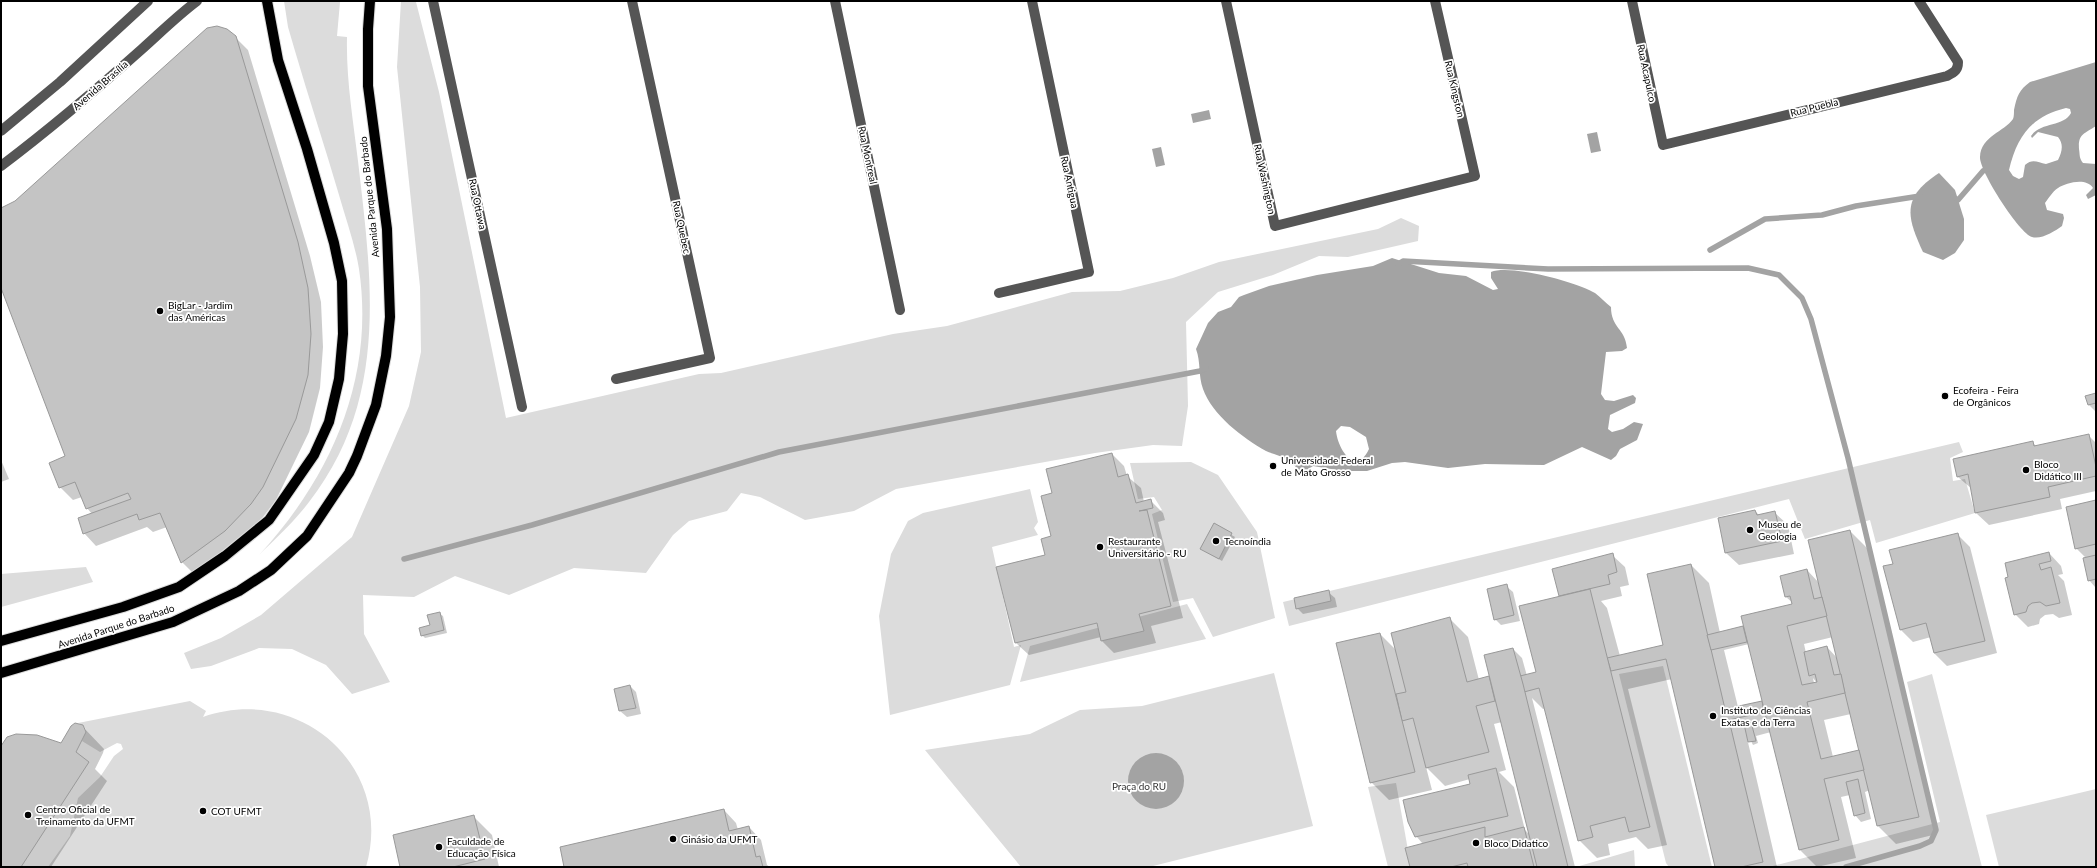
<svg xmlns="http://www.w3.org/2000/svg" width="2097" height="868" font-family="Lato,sans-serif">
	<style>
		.green { fill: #dcdcdc }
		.water { fill: #a3a3a3; fill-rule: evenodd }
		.shadow { fill: #0003; fill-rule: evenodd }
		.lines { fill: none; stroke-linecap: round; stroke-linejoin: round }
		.stream { stroke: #a3a3a3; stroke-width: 5.5 }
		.building { fill: #c4c4c4; stroke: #999 }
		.major-casing { stroke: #dbdbdb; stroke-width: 12 }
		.minor { stroke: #555; stroke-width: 10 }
		.major { stroke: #000; stroke-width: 10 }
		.poi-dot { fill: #000; stroke: #fff; stroke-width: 1.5 }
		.labels { text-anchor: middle; stroke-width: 3.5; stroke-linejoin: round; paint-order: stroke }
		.street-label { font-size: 10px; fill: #000; stroke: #fff }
		.poi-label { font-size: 10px; fill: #000; stroke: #fff; text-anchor: start }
		.park-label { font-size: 10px; fill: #333; stroke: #fff }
	</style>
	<rect width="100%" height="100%" fill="#fff"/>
	<g class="green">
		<path d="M284,1L340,2L337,36L347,37C346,79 353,119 358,161C372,282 389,399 309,502C294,522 276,538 259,555C332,476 375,377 359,269C355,244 346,220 339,195C325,147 309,99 295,51L288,27Z"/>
		<path d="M401,1L416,2L439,92L506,418L699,374L721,373L893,334L947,326L1072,292L1120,291L1173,278L1219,262L1378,229L1401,218L1419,226L1418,241L1348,257L1319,256L1273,275L1218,292L1186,322L1188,406L1182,446L1153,445L1095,453L896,489L854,511L805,520L760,497L741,493L727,511L689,521L673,535L646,573L574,568L509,595L455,576L414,597L363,595L364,634L390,682L352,694L326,665L292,649L259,648L211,666L191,669L184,653L221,638L261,615L352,537L409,406L421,352L420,287L397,67Z"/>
		<path d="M1959,442L1963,452L1950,458L1953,481L1965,479L1975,513L1876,543L1870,520L1805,539L1789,499L1289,626L1283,602Z"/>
		<path d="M1191,462L1218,475L1257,532L1275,618L1213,637L1193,598L1173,602L1152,514L1162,510L1154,497L1138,499L1130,463Z"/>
		<path d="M1030,489L1038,522L1034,528L1038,535L992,547L1014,647L1021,645L1010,685L890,715L879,616L891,554L908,521L923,513Z"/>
		<path d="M86,567L93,582L1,607V574Z"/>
		<path d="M1187,604L1206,639L1020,682L1030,646Z"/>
		<path d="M1663,666L1712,867H1669L1666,863L1619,674Z"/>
		<path d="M1274,673L1313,826L1149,867H1021L925,750L1030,734L1080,710L1142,706Z"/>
		<path d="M1932,674L1982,867H1769L1940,822L1907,682Z"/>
		<path d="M190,701L206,711L203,717C300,683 395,767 366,867H48L70,836L78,798L100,777L114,756L123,749L121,744L117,743L100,752L82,741L86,730L83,725L78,723Z"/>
		<path d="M1396,783L1411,867H1388L1368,787Z"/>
		<path d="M2096,789V867H1999L1986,815Z"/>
		<path d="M1634,850L1635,867H1576Z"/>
	</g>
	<g class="water">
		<path d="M2096,62V126C2084,134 2078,134 2079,149C2080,155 2079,158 2083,163L2096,164V195L2088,199L2086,195L2093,188C2086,177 2066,183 2058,188C2052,192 2049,198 2045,203L2047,210L2063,214L2064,218L2062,226C2055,231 2041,240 2032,237C2020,234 1979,171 1980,157C1981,136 2004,132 2013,119C2014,117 2014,112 2014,110C2017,96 2019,90 2030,82ZM2066,108L2070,109L2071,113C2064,127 2040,122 2031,136L2032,138L2038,132L2058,137C2064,144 2062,152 2058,160L2046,164C2038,163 2033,158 2025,165L2023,177L2019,179L2013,176L2009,170C2017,136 2032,116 2066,108Z"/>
		<path d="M1209,110L1211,119L1193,123L1191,114Z"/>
		<path d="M1597,132L1601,151L1591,153L1587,134Z"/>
		<path d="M1161,147L1165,165L1156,167L1152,149Z"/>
		<path d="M1939,173L1955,190L1964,219V240L1955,253L1943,260L1923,252C1906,216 1902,197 1939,173Z"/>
		<path d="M1392,258L1439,273L1466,276L1493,290L1498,289L1491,278V272C1510,264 1577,282 1595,293C1600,297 1606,303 1611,307C1611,328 1625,328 1627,348L1622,351L1606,352L1601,394L1605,400L1614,401L1633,395L1636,398L1635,403L1610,415L1608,429L1612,432L1623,429L1634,422L1643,424L1637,440L1620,449L1616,456L1611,460L1582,447L1544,465L1485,464L1448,468L1405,462L1392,463L1367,471H1343L1313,466L1307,470L1300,471C1296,467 1291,462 1286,459C1280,455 1272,454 1266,451C1243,438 1212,415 1203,389C1198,376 1201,362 1196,349L1208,323L1218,312L1231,307L1239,297L1244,295L1269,286L1317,275L1373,266ZM1341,426L1350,427L1366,437L1369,449C1356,477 1338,450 1336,431Z"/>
		<circle cx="1156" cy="781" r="28"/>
	</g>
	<g class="shadow">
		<path d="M235,37L248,50L310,256L321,302L323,347L320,388L309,432L276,500L263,517L237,543L195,575L182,562L167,527L153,532L147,527L96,546L84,533L92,514L87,508L82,497L73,500L60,487L66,456L1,286V209L15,202Z"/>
		<path d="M2096,394V412L2089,405Z"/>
		<path d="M2088,435L2096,443V491L2060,499L2062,509L1989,525L1976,513L1972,489L1958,477L2032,442L2036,446Z"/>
		<path d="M1112,454L1124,466L1127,476L1141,488L1144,502L1151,501L1163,513L1165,520L1158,522L1183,618L1151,626L1156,643L1114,653L1102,641L1101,637L1029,655L1016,643L1053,537V494Z"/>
		<path d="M1,460L9,479L1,482Z"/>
		<path d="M2096,501V587H2095L2089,580L2086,558L2076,548Z"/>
		<path d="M1755,511L1760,516L1775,513L1788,525L1794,554L1739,565L1726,553L1719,519Z"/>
		<path d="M1214,525L1235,537L1222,561L1202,549Z"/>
		<path d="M1850,531L1868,549L1937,834L1896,844L1878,826L1870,790L1865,792L1871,819L1861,822L1855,815L1850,795L1841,797L1856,858L1817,867L1799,849L1771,732L1756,736L1758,743L1753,745L1749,737L1747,738L1777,867H1716L1672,679L1628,689L1667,845L1648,849L1636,837L1608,844L1610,855L1597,858L1579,840L1546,708L1543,709L1532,698L1575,867H1411L1423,844L1416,836L1471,785L1470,779L1445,786L1426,767L1432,790L1389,800L1371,782L1380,634L1396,650L1450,619L1468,637L1479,680L1489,677L1491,679L1513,649L1522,658L1527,676L1537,673L1560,596L1612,555L1625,567L1629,585L1620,587L1622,596L1601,601L1607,608L1620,656L1664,646L1691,565L1709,583L1720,633L1743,627L1745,630L1794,604L1786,597L1807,570L1820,584ZM1833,637L1838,659L1827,647L1806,653L1804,644ZM1749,644L1763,702L1738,707L1724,650ZM1813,678L1817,683H1814ZM1851,714L1860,751L1833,757L1824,720ZM1502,722L1530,835L1525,830L1514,787L1499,772L1506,770L1494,724Z"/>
		<path d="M1957,534L1970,547L1997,653L1947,666L1934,653L1931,637L1913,642L1900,629L1894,565Z"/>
		<path d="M2049,553L2061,566L2063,574L2058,575L2064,581L2072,615L2059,618L2053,614L2045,615L2040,619L2039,624L2028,627L2015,614L2006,578Z"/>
		<path d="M1506,586L1513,592L1520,621L1501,625L1495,619Z"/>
		<path d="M1328,592L1335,598L1337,607L1303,614L1297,608Z"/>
		<path d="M440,614L443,616L447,633L425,638L422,635Z"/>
		<path d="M630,686L636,692L641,714L627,717L620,711Z"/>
		<path d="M82,726L104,749L103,753L95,769L107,781L51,867H1V748L61,744Z"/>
		<path d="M724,810L736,823L738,830L749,827L761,840L767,865L770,867H565Z"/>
		<path d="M474,817L492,835L499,867H401Z"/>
	</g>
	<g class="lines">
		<g class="stream">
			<path d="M1953,197L1958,200L1983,171L1989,168"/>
			<path d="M1710,250L1765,219L1822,215L1856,206L1920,196"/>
			<path d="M1398,264L1403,261L1548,269L1748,268L1779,275L1802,298L1811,319L1848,458L1936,830L1931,841L1920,846L1846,867"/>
			<path d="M404,559L532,525L779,452L1200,371L1206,368"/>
		</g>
	</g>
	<g class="building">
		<path d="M217,26L227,29L236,36L298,242L308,288L311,334L308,375L296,419L263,487L251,504L225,531L181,563L160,513L139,520L137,514L83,534L78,518L131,499L128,493L86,509L75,482L59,488L49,463L65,456L1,288V208L15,201L207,28Z"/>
		<path d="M2096,393V403L2088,405L2085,396Z"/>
		<path d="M2089,434L2096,467V476L2048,487L2050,497L1975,513L1968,474L1957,477L1953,459L2033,441L2034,446Z"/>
		<path d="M1112,453L1118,477L1128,474L1136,503L1151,499L1153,508L1139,511L1147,510L1171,606L1139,614L1144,631L1101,641L1097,623L1015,643L996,567L1045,555L1041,539L1051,536L1041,496L1052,493L1046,469Z"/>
		<path d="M2096,500V544L2075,549L2066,507Z"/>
		<path d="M1755,510L1757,515L1775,511L1782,541L1725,553L1718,518Z"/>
		<path d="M1214,523L1232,533L1219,559L1200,549Z"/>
		<path d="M1850,530L1919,817L1877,826L1808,540Z"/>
		<path d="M1958,533L1985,641L1934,653L1926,623L1900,630L1883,566L1893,564L1889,550Z"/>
		<path d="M2049,552L2051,561L2039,564L2041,570L2051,567L2060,603L2046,606L2040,602L2032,603L2028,606L2026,612L2014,615L2005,578L2008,577L2005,563Z"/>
		<path d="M1613,553L1617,572L1608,575L1610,584L1559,596L1552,569Z"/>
		<path d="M2096,555V579L2088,581L2083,558Z"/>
		<path d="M1691,564L1725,709L1762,701L1764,712L1729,720L1763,862L1741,867H1715L1666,659L1611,671L1607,658L1663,645L1647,574Z"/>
		<path d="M1807,569L1814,599L1822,597L1827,616L1787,626L1802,685L1817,682L1815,674L1809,676L1804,652L1827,646L1834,675L1841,674L1845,693L1807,702L1821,759L1859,750L1864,770L1824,779L1839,840L1799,850L1741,616L1792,604L1790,596L1785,597L1780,576Z"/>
		<path d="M1507,584L1514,615L1494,620L1487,589Z"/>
		<path d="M1590,589L1650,827L1629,832L1625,817L1590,826L1593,837L1578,841L1539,688L1524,692L1520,676L1536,672L1519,606Z"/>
		<path d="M1329,590L1331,601L1296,609L1294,598Z"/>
		<path d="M440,612L444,630L421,636L419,628L430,625L427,615Z"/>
		<path d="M1450,617L1467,682L1489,676L1495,701L1476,706L1489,752L1426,768L1413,718L1402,721L1396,694L1406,692L1391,633Z"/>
		<path d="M1743,626L1747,642L1711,650L1707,635Z"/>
		<path d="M1380,633L1415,772L1370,783L1336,643Z"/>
		<path d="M1513,648L1523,684L1568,867H1537L1484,655Z"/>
		<path d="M630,685L636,708L619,711L614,689Z"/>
		<path d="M1751,722L1756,741L1748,742L1744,724Z"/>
		<path d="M75,723L83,725L86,732L76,752L89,762L21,867H1V746L7,737L16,734L37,735L61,743L71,726Z"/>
		<path d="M1496,768L1508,816L1415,837L1408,822L1403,800L1470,784L1468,775Z"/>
		<path d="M1858,779L1865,813L1854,816L1846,782Z"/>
		<path d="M724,809L729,831L749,826L756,857L760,856L763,867H564L560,847Z"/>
		<path d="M474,815L485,859L453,867H400L393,835Z"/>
		<path d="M1485,827V837L1524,827L1534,867H1468L1467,863L1451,867H1410L1405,848Z"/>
	</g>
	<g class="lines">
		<g class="major-casing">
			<g id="major">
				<path d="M1,641L123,607L179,587L225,556L269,520L314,455L329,422L339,379L343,334L342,281L334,243L307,149L278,60L267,1"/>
				<path d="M1,673L173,622L239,591L271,570L307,536L349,473L357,456L376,405L386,356L390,317L387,229L368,86V29L370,1"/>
			</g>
		</g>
		<g class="minor">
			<path d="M433,1L522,407"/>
			<path d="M835,1L900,310"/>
			<path d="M1226,1L1275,226L1475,176L1435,1"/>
			<path d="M1632,1L1663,145L1947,76C1955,72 1958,70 1958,62L1919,1"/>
			<path d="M1,131L60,82L148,1"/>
			<path d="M1,166C50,129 96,90 142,49C160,33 177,16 197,1"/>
			<path d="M999,293L1089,272L1032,1"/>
			<path d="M616,379L710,358L632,1"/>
		</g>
		<use href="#major" class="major"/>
	</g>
	<g class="poi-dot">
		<circle cx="160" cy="311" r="4"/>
		<circle cx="1945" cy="396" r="4"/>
		<circle cx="1273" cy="466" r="4"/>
		<circle cx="2026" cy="470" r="4"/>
		<circle cx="1750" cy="530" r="4"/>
		<circle cx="1216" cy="541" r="4"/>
		<circle cx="1100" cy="547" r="4"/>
		<circle cx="1713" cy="716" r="4"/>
		<circle cx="203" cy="811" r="4"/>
		<circle cx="28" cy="815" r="4"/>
		<circle cx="673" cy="839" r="4"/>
		<circle cx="1476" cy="843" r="4"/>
		<circle cx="439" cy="847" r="4"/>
	</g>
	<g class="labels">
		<g class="street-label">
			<text transform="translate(1647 73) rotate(78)" y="4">Rua Acapulco</text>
			<text transform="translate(100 85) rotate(-41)" y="4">Avenida Brasília</text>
			<text transform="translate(1455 89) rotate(77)" y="4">Rua Kingston</text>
			<text transform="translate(1814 107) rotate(-14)" y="4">Rua Puebla</text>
			<text transform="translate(868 155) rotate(78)" y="4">Rua Montreal</text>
			<text transform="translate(1265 179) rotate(78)" y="4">Rua Washington</text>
			<text transform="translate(1070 182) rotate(78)" y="4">Rua Antigua</text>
			<text transform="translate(369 197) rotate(-96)" y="4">Avenida Parque do Barbado</text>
			<text transform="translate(478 204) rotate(78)" y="4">Rua Ottawa</text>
			<text transform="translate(682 227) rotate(78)" y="4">Rua Quebec</text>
			<text transform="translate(116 626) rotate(-18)" y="4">Avenida Parque do Barbado</text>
		</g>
		<g class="poi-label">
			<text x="168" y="309">BigLar - Jardim<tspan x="168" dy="12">das Américas</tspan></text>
			<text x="1953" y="394">Ecofeira - Feira<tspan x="1953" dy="12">de Orgânicos</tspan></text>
			<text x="1281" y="464">Universidade Federal<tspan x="1281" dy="12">de Mato Grosso</tspan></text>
			<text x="2034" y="468">Bloco<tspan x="2034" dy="12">Didático III</tspan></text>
			<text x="1758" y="528">Museu de<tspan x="1758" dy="12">Geologia</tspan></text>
			<text x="1108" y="545">Restaurante<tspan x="1108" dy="12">Universitário - RU</tspan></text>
			<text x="1224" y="545">Tecnoíndia</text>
			<text x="1721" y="714">Instituto de Ciências<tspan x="1721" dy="12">Exatas e da Terra</tspan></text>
			<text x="36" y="813">Centro Oficial de<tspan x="36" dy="12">Treinamento da UFMT</tspan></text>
			<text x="211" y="815">COT UFMT</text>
			<text x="681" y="843">Ginásio da UFMT</text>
			<text x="447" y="845">Faculdade de<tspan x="447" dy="12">Educação Física</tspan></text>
			<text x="1484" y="847">Bloco Didatico</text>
		</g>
		<g class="park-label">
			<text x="1139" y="790">Praça do RU</text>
		</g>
	</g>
	<rect width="2097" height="868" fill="none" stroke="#000000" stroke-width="4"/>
</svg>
